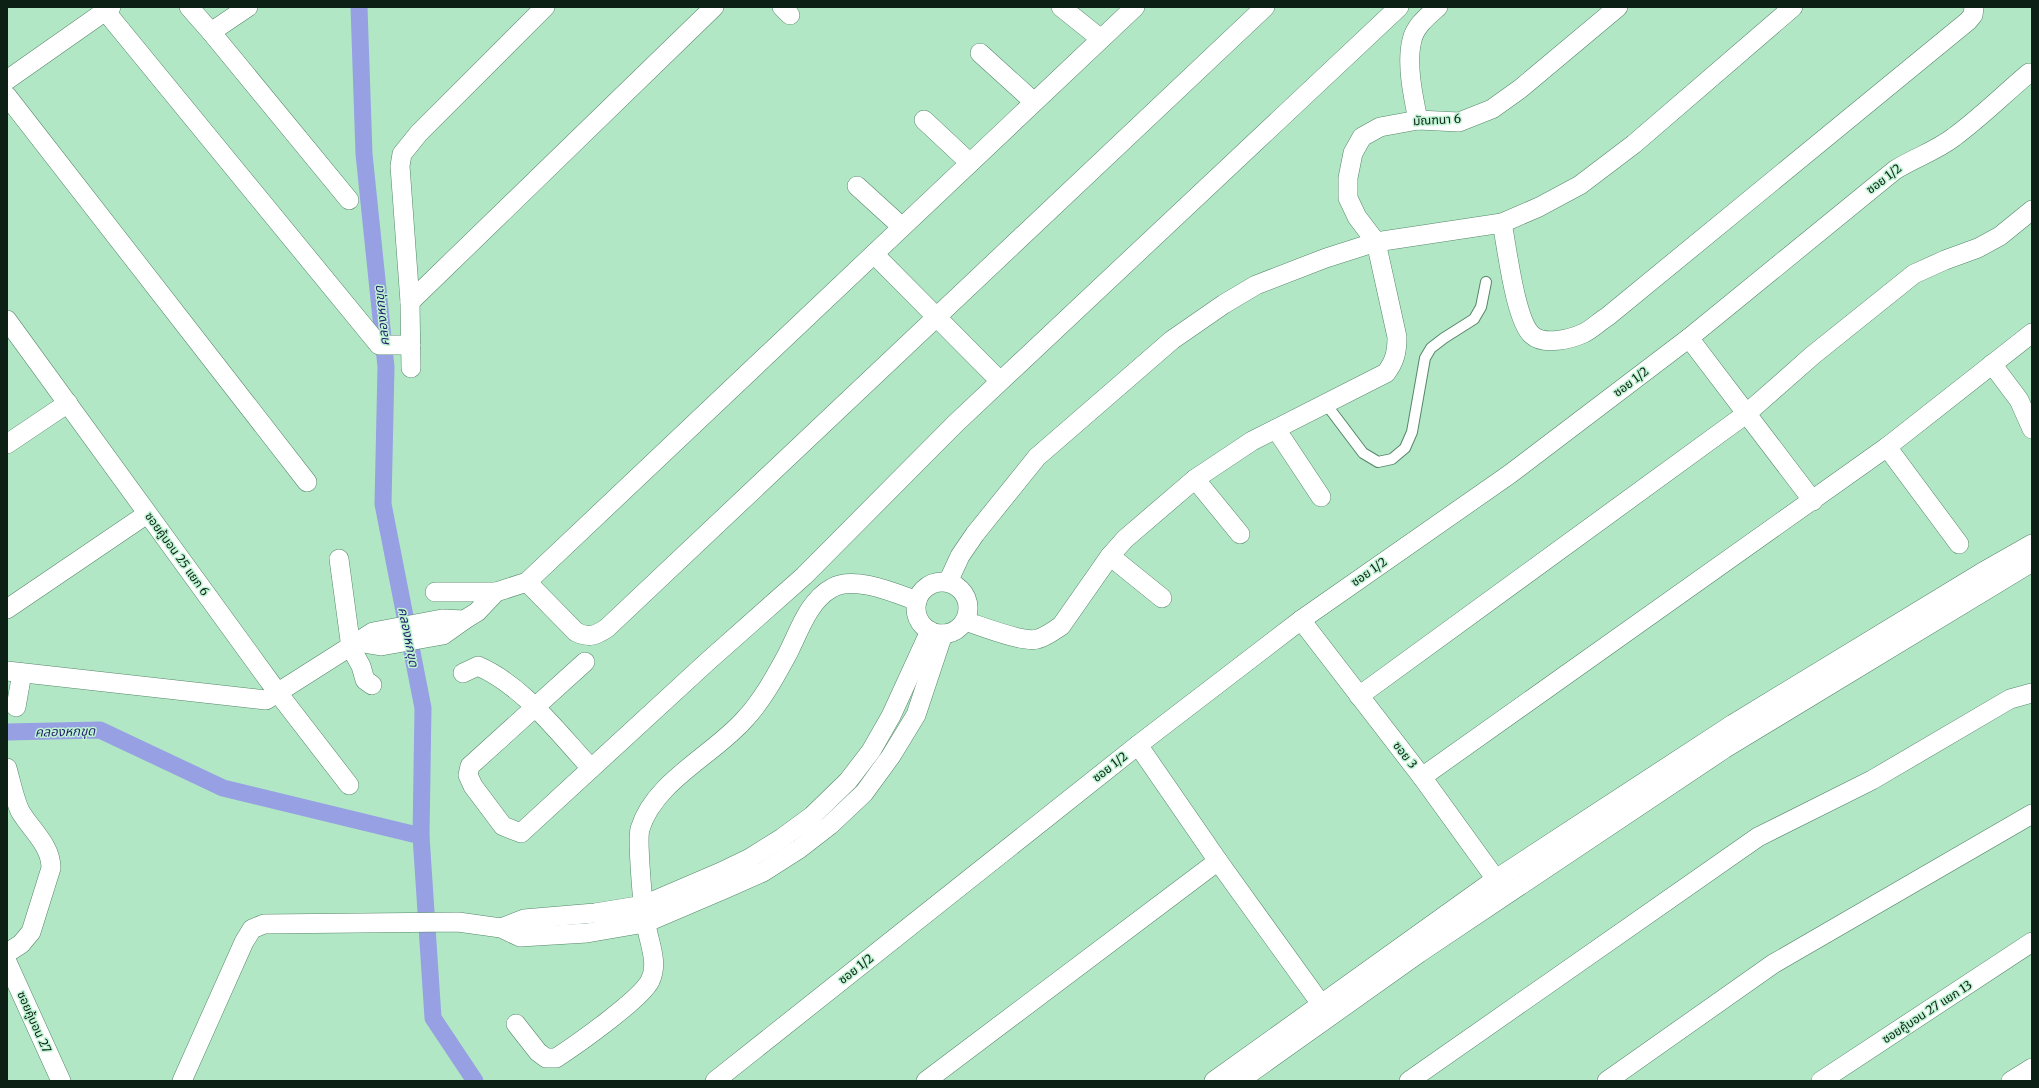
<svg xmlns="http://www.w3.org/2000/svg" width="2039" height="1088" font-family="Merriweather,'Noto Sans Thai',serif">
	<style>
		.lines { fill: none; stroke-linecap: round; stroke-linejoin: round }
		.canal { stroke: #96a0e3; stroke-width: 17 }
		.service-casing { stroke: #558769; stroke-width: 12 }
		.minor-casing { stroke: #558769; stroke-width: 20 }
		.service { stroke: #fff; stroke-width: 10 }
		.minor { stroke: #fff; stroke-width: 19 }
		.labels { text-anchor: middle; stroke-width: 3; stroke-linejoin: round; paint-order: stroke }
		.street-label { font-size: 12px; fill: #0c2015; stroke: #bff4d3 }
		.water-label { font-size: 13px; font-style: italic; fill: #221e6b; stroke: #bff4d3 }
	</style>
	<rect width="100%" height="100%" fill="#b2e7c6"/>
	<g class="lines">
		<g class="canal">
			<path d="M7,732L100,730L223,788L421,836L423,708L383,504L386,367L364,154L359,7"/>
			<path d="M421,836L433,1018L475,1081"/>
		</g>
		<g class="service-casing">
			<path id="service" d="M1326,404L1363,453L1378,462L1392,459L1405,448L1412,432L1425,358L1431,348L1444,338L1474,319L1481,307L1486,282"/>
		</g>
		<g class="minor-casing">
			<g id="minor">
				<path d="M102,7L379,345H411"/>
				<path d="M189,7L211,32L248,7"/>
				<path d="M782,7L790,15"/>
				<path d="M1061,7L1101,39"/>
				<path d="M211,32L349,200"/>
				<path d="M980,53L1034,102"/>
				<path d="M7,80L111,7"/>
				<path d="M7,96L307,482"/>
				<path d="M924,120L970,163"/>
				<path d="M1418,120C1413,96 1406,63 1412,40C1415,26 1428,16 1438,7"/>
				<path d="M857,186L902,227"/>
				<path d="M1502,223C1507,247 1515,320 1532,335C1544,346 1571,339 1584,333C1592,329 1599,322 1607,317L1968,21L1973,15L1974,7"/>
				<path d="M874,254L1000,381"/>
				<path d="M410,302L714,7"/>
				<path d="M7,320L278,693L349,785"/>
				<path d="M1689,338L1813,501"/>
				<path d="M1992,364L2019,400L2032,429"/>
				<path d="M411,368L410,302L400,166L402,154L419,133L545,7"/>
				<path d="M1276,429L1321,497"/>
				<path d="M7,444L68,403"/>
				<path d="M1887,447L1959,544"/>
				<path d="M1195,479L1240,534"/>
				<path d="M1110,556L1162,598"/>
				<path d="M339,559L351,648L361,666L365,680L372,685"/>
				<path d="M527,582L576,632C589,638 595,636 607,628L1265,7"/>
				<path d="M948,582L960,556L975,534L1037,457L1172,340L1224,304L1256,285L1326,258L1376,242L1502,223L1539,207L1580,185L1634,144L1793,7"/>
				<circle cx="942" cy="608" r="26"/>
				<path d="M435,592H496"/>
				<path d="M7,609L147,514"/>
				<path d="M1301,620L1422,777L1503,889"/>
				<path d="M965,621C981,626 1023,643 1037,639C1046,637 1054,630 1061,626L1110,556L1125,539L1195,479L1252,441L1386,373C1395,361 1397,352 1397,337L1376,242L1357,217L1348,198V178L1353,153L1362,137L1380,127L1418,120L1459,122L1492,109L1520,89L1618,7"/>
				<path d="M357,642L381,646L443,635L464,620"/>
				<path d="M585,662L470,766L468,775L473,786L503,826L521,833L707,662L804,576L955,424L1399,7"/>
				<path d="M7,671L266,700L373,632L442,619L464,620L477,612L496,592L527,582L1135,7"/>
				<path d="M463,673L478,666C524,686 558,733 591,768"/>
				<path d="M1359,696L1746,414L1813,355L1914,274L1945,260L1978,248L2000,236L2032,210"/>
				<path d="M16,707L22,673"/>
				<path d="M1138,745L1218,861L1329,1015"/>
				<path d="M1422,777L1887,447L2032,333"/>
				<path d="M501,928L524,919L595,913L644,905L721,872L750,858L782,838L812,816L848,781L871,751L891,716L930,631"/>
				<path d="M7,953L21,944L31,932L51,868C51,845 31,830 20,811C14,798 11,782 7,768"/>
				<path d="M7,962L61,1081"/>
				<path d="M516,1024L538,1052L546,1058H556C576,1045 640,1000 650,981C659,963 649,943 646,924C643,911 637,840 640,829C654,782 713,755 744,720C762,701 775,677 787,655C799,632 808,601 832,588C854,575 895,593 917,601"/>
				<path d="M182,1081L244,942L252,929L264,924L458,922L501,928L520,937L587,933L645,923L727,888L763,872L799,849L830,825L864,793L891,756L916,715L943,634"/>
				<path d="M715,1081L1138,745L1301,620L1510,474L1689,338L1895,170C1914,158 1936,151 1954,137C1980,118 2004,94 2029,73"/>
				<path d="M926,1081L1218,861"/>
				<path d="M1214,1081L1496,879L1733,724L1981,573L2032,544"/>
				<path d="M1239,1081L1419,953L1724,749L2032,562"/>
				<path d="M1409,1081L1758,837L1872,780L2010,699L2032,693"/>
				<path d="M1607,1081L1773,964L2032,814"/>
				<path d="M1821,1081L2032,942"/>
				<path d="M2011,1081L2032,1068"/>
			</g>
		</g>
		<use href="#service" class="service"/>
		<use href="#minor" class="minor"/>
	</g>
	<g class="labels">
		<g class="street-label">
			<text transform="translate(1437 120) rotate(-3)" y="4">มัณฑนา 6</text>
			<text transform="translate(1884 179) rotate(-37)" y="4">ซอย 1/2</text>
			<text transform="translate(1631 382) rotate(-37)" y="4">ซอย 1/2</text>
			<text transform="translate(177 554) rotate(54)" y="4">ซอยคู้บอน 25 แยก 6</text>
			<text transform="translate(1369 572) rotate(-35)" y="4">ซอย 1/2</text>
			<text transform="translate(1405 755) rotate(52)" y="4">ซอย 3</text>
			<text transform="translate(1110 767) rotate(-38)" y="4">ซอย 1/2</text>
			<text transform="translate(856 969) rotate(-38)" y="4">ซอย 1/2</text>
			<text transform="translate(1927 1012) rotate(-33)" y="4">ซอยคู้บอน 27 แยก 13</text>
			<text transform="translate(34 1022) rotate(66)" y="4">ซอยคู้บอน 27</text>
		</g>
		<g class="water-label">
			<text transform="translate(381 316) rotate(-96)" y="5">คลองหกขุด</text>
			<text transform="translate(409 637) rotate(79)" y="5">คลองหกขุด</text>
			<text transform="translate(65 731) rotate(-1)" y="5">คลองหกขุด</text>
		</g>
	</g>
	<rect width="2039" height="1088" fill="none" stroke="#0c2015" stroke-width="16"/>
</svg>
